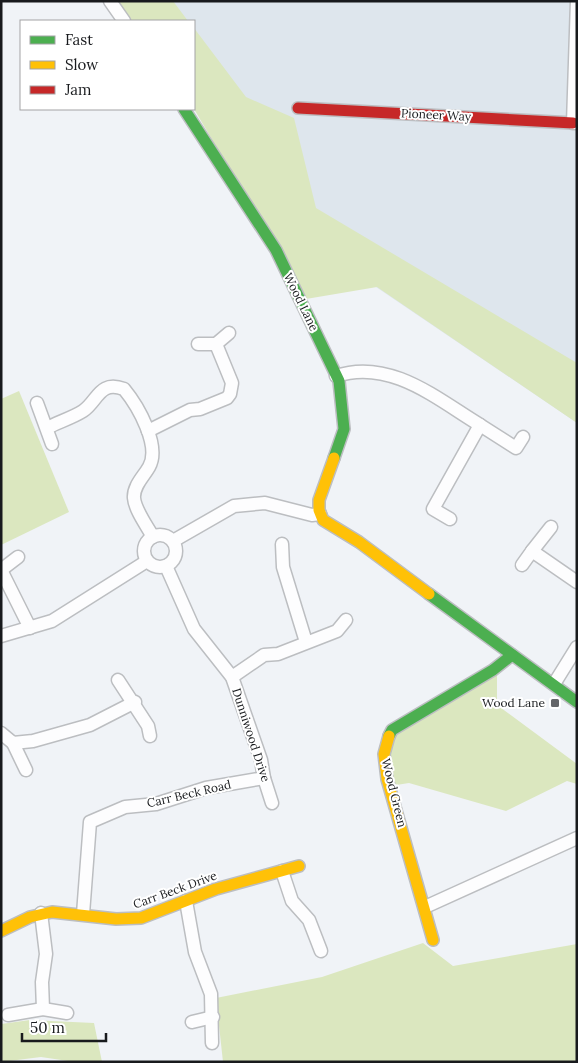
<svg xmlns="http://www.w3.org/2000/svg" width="578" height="1063" font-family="Lora,serif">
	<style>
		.built { fill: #dee6ed }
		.green { fill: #dbe7bf }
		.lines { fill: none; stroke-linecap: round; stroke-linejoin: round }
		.street-casing { stroke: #bcbec1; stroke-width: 15 }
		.fast-casing { stroke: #bcbec1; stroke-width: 14 }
		.slow-casing { stroke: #bcbec1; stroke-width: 14 }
		.jam-casing { stroke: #bcbec1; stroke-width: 14 }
		.street { stroke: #fdfdfe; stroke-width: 12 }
		.fast { stroke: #4caf50; stroke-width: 11 }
		.slow { stroke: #ffc107; stroke-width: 11 }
		.jam { stroke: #c62828; stroke-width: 11 }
		.poi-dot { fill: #646669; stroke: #fff; stroke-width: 2 }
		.labels { text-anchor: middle; stroke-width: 4; stroke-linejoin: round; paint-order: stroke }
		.street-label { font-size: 12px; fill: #181a1d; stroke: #fff }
		.poi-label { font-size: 12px; fill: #181a1d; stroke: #fff; text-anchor: end }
	</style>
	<rect width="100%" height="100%" fill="#f0f3f7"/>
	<path class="built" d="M153,1H577V423L376,287L194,65V21H166Z"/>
	<g class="green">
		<path d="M107,1H173L188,21H120Z"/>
		<path d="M194,28L246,97L294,118L316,208L577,363V423L377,287L306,299L194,109Z"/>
		<path d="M19,391L69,512L1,545V399Z"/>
		<path d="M497,667V705L577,764V784L567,781L506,811L409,783L390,786L387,739Z"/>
		<path d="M423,943L453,966L577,944V1062H223L216,998L322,977Z"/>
		<path d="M30,1020L94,1023L102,1062H75L41,1057L1,1062V1024Z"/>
	</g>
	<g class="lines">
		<g class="street-casing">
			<g id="street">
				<path d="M110,1L124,21"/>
				<path d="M577,1L573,123H577"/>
				<path d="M198,344H216L229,333"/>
				<path d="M336,376C390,358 437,399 480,425"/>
				<path d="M37,403L52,444"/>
				<path d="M47,428C58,422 72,418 83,411C98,401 99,380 124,389C138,406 161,446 149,467C144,476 133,486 134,498C135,510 147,526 153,537"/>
				<path d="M148,431L190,410L200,409L227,398L230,394L232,383L216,344"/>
				<path d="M450,519L433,509L480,425L516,448L523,437"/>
				<path d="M551,527L532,551L577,582"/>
				<circle cx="160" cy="551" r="16"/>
				<path d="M173,541L234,506L265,503L312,515L320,514"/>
				<path d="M282,544L283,567L306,642"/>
				<path d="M522,565L532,551"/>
				<path d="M166,566L194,629L232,677L261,760L264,778L272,803"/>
				<path d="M1,570L30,628"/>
				<path d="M1,570L18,557"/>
				<path d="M1,636L52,621L147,561"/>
				<path d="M232,677L264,655L278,654L337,631L346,620"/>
				<path d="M118,680L148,726L150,736"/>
				<path d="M554,684L577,647"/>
				<path d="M1,733L13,743L33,741L90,725L135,702"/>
				<path d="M13,743L26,770"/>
				<path d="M282,871L292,901L309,920L321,951"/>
				<path d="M186,901L195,952L211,994L212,1043"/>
				<path d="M425,907L577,838"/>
				<path d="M41,913L46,954L42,982L43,1009"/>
				<path d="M83,914L90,822L125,807L156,804L206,788L264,778"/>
				<path d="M8,1015L43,1009L67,1013"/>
				<path d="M192,1022L213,1017"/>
			</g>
		</g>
		<g class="fast-casing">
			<g id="fast">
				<path d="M184,109L276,250L339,381L344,429L334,458"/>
				<path d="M429,594L577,702"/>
				<path d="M389,736L392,730L493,670L512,655"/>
			</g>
		</g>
		<g class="slow-casing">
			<g id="slow">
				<path d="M334,458L319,500V510L323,520L359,542L429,594"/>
				<path d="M389,736L384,754L387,779L433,940"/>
				<path d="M1,931L30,917L52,912L116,919L141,918L216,889L299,866"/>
			</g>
		</g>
		<g class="jam-casing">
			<path id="jam" d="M298,108L573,123"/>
		</g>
		<use href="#street" class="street"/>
		<use href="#fast" class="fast"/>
		<use href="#slow" class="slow"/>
		<use href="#jam" class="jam"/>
	</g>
	<rect class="poi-dot" x="550" y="698" width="10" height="10" rx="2.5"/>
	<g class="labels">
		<g class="street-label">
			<text transform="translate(436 115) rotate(3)" y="4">Pioneer Way</text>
			<text transform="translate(301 302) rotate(64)" y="4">Wood Lane</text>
			<text transform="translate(251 735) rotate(72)" y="4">Dunniwood Drive</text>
			<text transform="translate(394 793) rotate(76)" y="4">Wood Green</text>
			<text transform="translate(189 794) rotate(-13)" y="4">Carr Beck Road</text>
			<text transform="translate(175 890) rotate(-20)" y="4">Carr Beck Drive</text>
		</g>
		<g class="poi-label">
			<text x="545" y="707">Wood Lane</text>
		</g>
	</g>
	<rect width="578" height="1063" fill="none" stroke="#181a1d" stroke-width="5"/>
	<rect x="20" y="20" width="175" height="90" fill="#ffffff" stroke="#a3a3a5"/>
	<rect x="30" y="36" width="25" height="8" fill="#4caf50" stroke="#a3a3a5"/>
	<text x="65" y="45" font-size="15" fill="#181a1d">Fast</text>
	<rect x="30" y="61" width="25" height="8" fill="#ffc107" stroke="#a3a3a5"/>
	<text x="65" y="70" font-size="15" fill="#181a1d">Slow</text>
	<rect x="30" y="86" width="25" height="8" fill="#c62828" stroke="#a3a3a5"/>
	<text x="65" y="95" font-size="15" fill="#181a1d">Jam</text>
	<path d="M22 1033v8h84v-8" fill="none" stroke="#181a1d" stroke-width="2.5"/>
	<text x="30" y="1033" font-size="15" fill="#181a1d" stroke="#ffffff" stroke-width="4" paint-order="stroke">50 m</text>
</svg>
